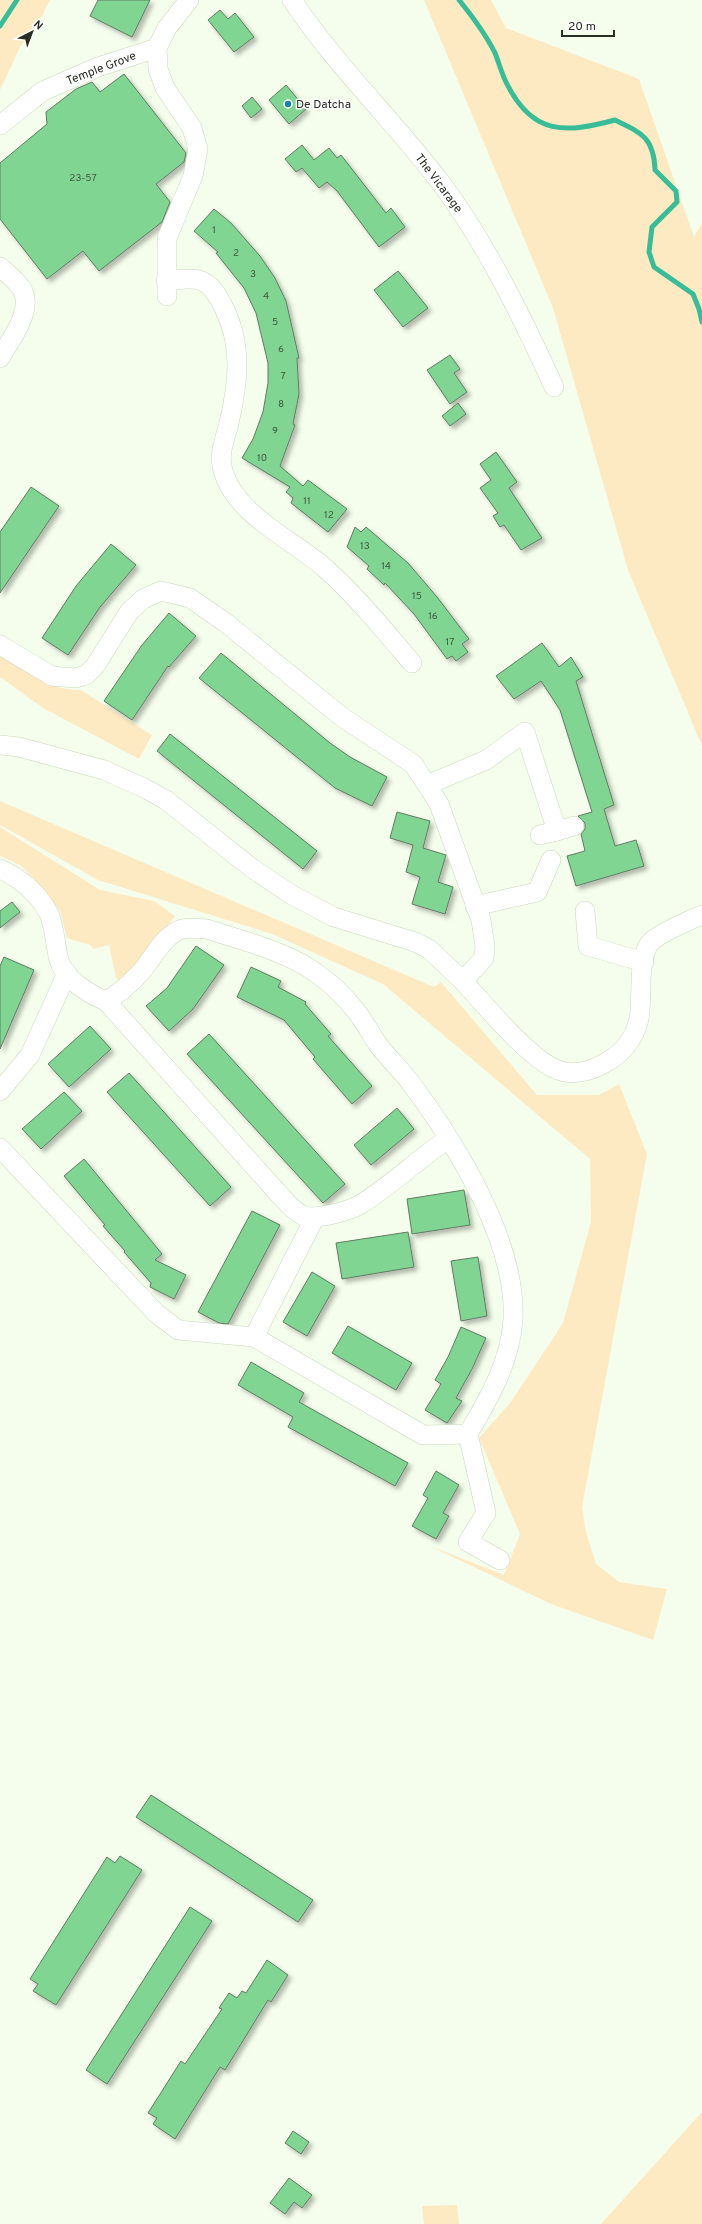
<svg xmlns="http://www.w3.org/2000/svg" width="702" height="2224" font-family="Overpass,sans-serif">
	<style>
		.green { fill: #fdeac3 }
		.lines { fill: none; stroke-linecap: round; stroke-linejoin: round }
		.stream { stroke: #38bd99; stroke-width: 5 }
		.building { fill: #81d592; stroke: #617a65; filter: url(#shadow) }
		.minor-casing { stroke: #c9d8b9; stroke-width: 20 }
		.minor { stroke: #fff; stroke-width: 19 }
		.poi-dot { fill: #1e7eaa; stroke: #fff; stroke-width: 1.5 }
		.labels { text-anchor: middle; stroke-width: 3; stroke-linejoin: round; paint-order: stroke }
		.number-label { font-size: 10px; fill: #3f583f }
		.street-label { font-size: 12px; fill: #292e23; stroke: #fff }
		.poi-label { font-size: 12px; fill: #292e23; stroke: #fff; text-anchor: start }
	</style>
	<defs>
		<filter id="shadow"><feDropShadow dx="3.5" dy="3.5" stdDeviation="2" flood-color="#0004"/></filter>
	</defs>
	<rect width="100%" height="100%" fill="#f5feec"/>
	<g class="green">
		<path d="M0,0H50L41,18L20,47L0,90Z"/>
		<path d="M424,0H491L506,28L639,79L694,237L702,223V746L628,570L553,308Z"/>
		<path d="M0,652C24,668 51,692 81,690L152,735L139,759L43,708L0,677Z"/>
		<path d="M0,801L434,987L441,982L537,1095H599L619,1084L647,1154L582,1507L586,1532L596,1564L619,1582L667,1589L653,1640L551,1604L430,1546L504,1575L520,1534L479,1438L510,1403L563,1323L591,1222L590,1159L383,984L272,934L98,880L0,825Z"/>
		<path d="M0,827L100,890L154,901L175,916L137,964L119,980L116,978L109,945L94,949L90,945L67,938L60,911L38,883L20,865L0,856Z"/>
		<path d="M702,2112V2224H601Z"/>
		<path d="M457,2205L459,2224H424L422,2206Z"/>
	</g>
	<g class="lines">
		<g class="stream">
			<path d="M459,0C472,16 486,35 495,53C499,63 502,75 507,84C533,136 566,133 615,120C642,133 654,138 655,170L676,191L677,202L652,227L649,252L654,267L693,294L699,309L702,322"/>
			<path d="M0,26L17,0"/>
		</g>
	</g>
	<g class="building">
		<path d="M98,0H150L132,37L90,16Z"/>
		<path d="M220,10L228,19L235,13L254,37L234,52L208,20Z"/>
		<path d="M124,74L186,153L184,162L156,184L170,202L162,222L99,271L83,251L47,279L0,219V163L47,124L46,112L76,89L92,82L100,92Z"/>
		<path d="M286,85L306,109L289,124L269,100Z"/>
		<path d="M252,97L262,109L251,118L242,106Z"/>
		<path d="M302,145L314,160L329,148L337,158L341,155L386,213L391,208L405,227L379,247L337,191L327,182L319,188L302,168L296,172L285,159Z"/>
		<path d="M214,209L231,223L260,256L275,278L286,301L299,358H297L299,394L293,424L295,425L280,466L303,486L308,480L347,509L328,532L291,503L293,498L286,492L290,487L242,458L253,439L263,412L268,383V363L256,313L244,288L216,253L218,252L194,231Z"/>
		<path d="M398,271L428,308L403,327L374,290Z"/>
		<path d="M450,355L460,369L454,373L467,392L450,404L427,370Z"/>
		<path d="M458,403L466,414L450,426L442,416Z"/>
		<path d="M496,452L517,482L509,488L542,538L521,550L504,525L500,527L493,516L498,513L480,488L491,480L480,464Z"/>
		<path d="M31,487L59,506L0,593V532Z"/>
		<path d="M355,527L361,532L366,527L408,563L437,597L469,639L462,644L468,652L456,661L452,656L447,659L414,614L385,583L384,585L367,569L369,566L347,547Z"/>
		<path d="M111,544L136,565L100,607L68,655L42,638L76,586Z"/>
		<path d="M169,613L196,636L169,667L168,666L132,720L104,701L142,645Z"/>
		<path d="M542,643L559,667L571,657L583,677L576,681L614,805L604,809L615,846L636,840L644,866L576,886L567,856L585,851L581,834L585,829V823L578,816L592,812L560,710L541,681L514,699L496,676Z"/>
		<path d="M221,653L330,743L350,757L387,777L372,806L335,788L199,678Z"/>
		<path d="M170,734L317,851L303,869L157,751Z"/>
		<path d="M397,812L430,821L423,848L446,855L438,882L453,887L445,914L412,904L420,877L406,872L413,845L390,838Z"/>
		<path d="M12,902L20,912L0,928V911Z"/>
		<path d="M196,946L224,965L193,1009L169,1031L146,1006L167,988Z"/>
		<path d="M4,957L34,970L0,1049V966Z"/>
		<path d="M251,967L281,981L278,987L306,1002L305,1004L331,1034L328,1036L372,1086L352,1104L313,1059L315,1057L284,1020L237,997Z"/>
		<path d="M90,1026L111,1049L69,1087L48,1064Z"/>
		<path d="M209,1034L345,1184L323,1203L187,1054Z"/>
		<path d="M129,1073L231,1187L210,1206L107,1092Z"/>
		<path d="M64,1092L82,1111L41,1149L22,1129Z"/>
		<path d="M397,1108L414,1129L371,1165L354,1145Z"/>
		<path d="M84,1159L162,1254L155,1260L186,1275L174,1299L150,1287L151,1283L124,1252L125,1251L103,1226L105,1225L64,1176Z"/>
		<path d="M464,1190L470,1225L412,1234L407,1199Z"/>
		<path d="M252,1211L280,1225L228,1324L219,1323L198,1312Z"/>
		<path d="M408,1232L414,1267L342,1279L336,1243Z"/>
		<path d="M478,1257L487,1316L461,1321L451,1261Z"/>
		<path d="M312,1272L335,1286L307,1336L283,1322Z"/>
		<path d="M348,1326L412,1363L396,1390L332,1353Z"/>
		<path d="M461,1327L486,1338L472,1369L456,1398L462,1401L447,1423L425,1410L441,1384L435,1380L448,1357Z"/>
		<path d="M251,1362L304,1393L299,1402L408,1463L395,1486L288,1427L293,1417L238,1385Z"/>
		<path d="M436,1471L459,1485L443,1513L449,1516L436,1539L412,1526L428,1498L423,1495Z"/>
		<path d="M151,1795L313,1900L298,1922L136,1817Z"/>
		<path d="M120,1856L142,1870L56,2005L33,1991L38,1984L30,1979L107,1857L115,1863Z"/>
		<path d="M190,1907L212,1921L107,2084L86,2070Z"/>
		<path d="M267,1960L288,1975L271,2002L268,2000L225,2070L220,2067L175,2139L153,2124L157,2118L148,2113L181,2061L185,2064L222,2009L219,2008L229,1993L237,1998L242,1991L246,1993Z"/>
		<path d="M293,2131L309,2142L301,2154L285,2143Z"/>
		<path d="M289,2178L312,2195L302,2208L294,2202L285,2214L270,2203Z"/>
	</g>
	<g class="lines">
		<g class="minor-casing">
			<g id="minor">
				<path d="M292,0C336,66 394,121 441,183C486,243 523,319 554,387"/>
				<path d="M157,48L158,69L165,88L192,128L198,149L193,176L167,238V296"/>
				<path d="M0,125L43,91L98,67L157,48L167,28L189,0"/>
				<path d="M0,267C8,274 16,280 22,289C34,311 10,340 0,358"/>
				<path d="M166,281C200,277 208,276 224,308C243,346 238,384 229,423C225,440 218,453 223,471C236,516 294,540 326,569C358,598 385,631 412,663"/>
				<path d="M0,645L52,676L75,678L86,675L95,666L129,612L143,599L161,591L190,598L226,623L342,717L413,764L427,785L439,804L481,920L485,946L484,958L463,981C484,1004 530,1060 558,1070C573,1076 591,1071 605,1063C623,1053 634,1040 639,1019C643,998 637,963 649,944C655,935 690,920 702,915"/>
				<path d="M0,745L19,747L104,770L144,788L166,800L253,869L292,895L334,917L415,942L429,949L463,981"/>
				<path d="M427,785L486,760L525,732L557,831L574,826"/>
				<path d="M540,835L557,831"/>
				<path d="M0,869C19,877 40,895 49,914C55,928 55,945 59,960C64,979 89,994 106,1001C119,994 130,984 140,973C153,959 163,935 182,929C190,927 199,929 207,929C240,940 289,952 316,973C331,983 345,997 356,1011C365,1022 371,1035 379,1046C390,1060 403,1072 413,1086C458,1147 517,1243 513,1320C510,1363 489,1398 468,1434L486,1513L468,1542L500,1560"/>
				<path d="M475,906L537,892L551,860"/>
				<path d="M585,911L588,946L644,962"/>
				<path d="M106,1001L277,1192C285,1200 292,1210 302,1215C315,1221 349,1211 361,1204C392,1185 418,1159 448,1139"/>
				<path d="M0,1091L30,1055L67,973"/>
				<path d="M0,1148L156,1313L178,1330L254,1337L423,1435L468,1434"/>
				<path d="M254,1337L315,1217"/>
			</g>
		</g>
		<use href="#minor" class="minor"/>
	</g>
	<circle class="poi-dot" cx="288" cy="104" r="4"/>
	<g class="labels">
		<g class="number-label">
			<text x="83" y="181">23-57</text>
			<text x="214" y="233">1</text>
			<text x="236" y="256">2</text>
			<text x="253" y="277">3</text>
			<text x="266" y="299">4</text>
			<text x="275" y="325">5</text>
			<text x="281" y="352">6</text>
			<text x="283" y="379">7</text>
			<text x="281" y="407">8</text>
			<text x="275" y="434">9</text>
			<text x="262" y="461">10</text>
			<text x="307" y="504">11</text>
			<text x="329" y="518">12</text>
			<text x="365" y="549">13</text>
			<text x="386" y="569">14</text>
			<text x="417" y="599">15</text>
			<text x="433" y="619">16</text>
			<text x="450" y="645">17</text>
		</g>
		<g class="street-label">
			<text transform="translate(101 68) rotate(-21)" y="4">Temple Grove</text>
			<text transform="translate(439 183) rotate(53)" y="4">The Vicarage</text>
		</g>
		<g class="poi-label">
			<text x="296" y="108">De Datcha</text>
		</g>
	</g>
	<g transform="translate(32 32) rotate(42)" stroke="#ffffff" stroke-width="3" paint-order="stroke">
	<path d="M0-3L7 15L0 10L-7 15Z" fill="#292e23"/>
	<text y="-6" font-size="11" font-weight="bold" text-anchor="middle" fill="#292e23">N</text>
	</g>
	<path d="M562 30v6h52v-6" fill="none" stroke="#292e23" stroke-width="2"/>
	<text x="568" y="30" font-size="12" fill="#292e23" stroke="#ffffff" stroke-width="3" paint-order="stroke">20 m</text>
</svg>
